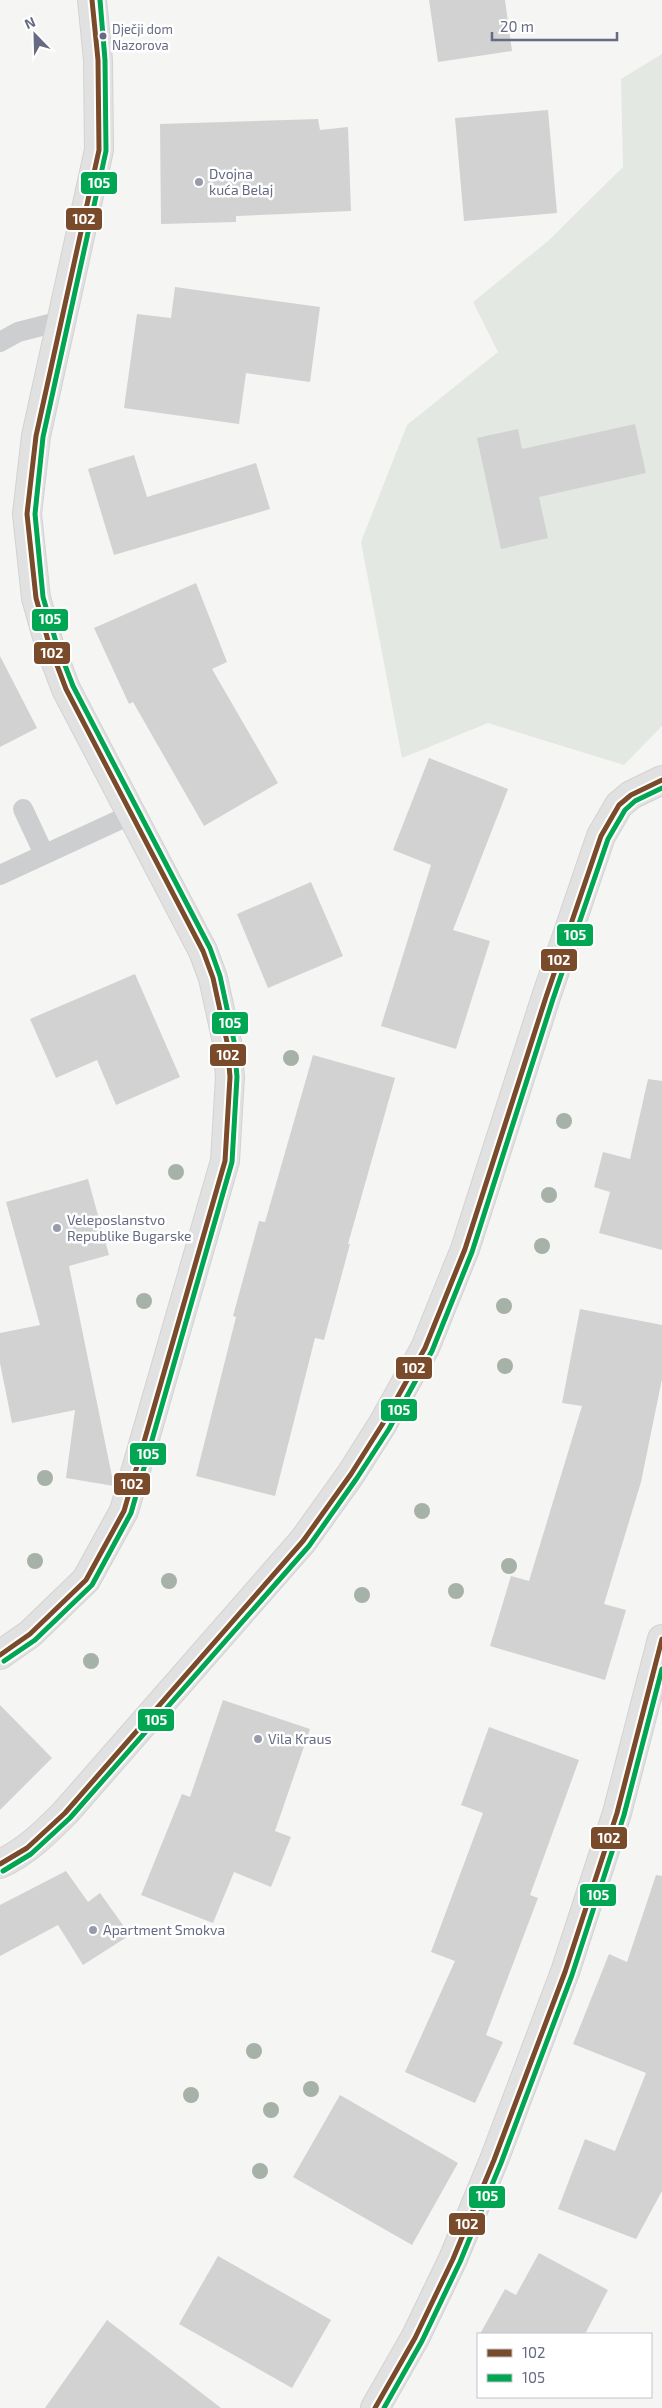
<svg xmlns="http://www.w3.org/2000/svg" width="662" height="2408" font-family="'Exo 2',sans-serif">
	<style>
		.green { fill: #e3e8e3 }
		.building { fill: #d2d2d3 }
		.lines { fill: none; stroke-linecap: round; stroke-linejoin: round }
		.secondary-casing { stroke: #d2d2d3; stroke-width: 30 }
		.lane { stroke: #cdcecf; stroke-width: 20 }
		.secondary { stroke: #e1e1e2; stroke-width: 28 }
		.bus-1-casing { stroke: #fff; stroke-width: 9 }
		.bus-2-casing { stroke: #fff; stroke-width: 9 }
		.bus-1 { stroke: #7a4b2a; stroke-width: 5 }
		.bus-2 { stroke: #00a651; stroke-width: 5 }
		.tree { fill: #a6b1a8 }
		.bus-dot { fill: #666a83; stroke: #fff; stroke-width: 2 }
		.poi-dot { fill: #989bab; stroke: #fff; stroke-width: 2 }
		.labels { text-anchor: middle; stroke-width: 5; stroke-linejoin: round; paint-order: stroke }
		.bus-label { font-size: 13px; fill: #666a83; stroke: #fff; text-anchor: start }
		.poi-label { font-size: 14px; fill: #666a83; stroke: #fff; text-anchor: start }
		.line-badge { stroke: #fff; stroke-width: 2 }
		.badge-label { font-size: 14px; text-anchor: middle; font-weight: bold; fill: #fff }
	</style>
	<rect width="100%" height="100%" fill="#f5f5f4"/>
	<path class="green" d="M662,54V726L624,765L488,723L402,758L361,542L407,425L498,352L473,302L548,241L623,167L621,79Z"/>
	<g class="building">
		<path d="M429,0H505L512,51L438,62Z"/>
		<path d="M548,110L557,213L464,221L455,118Z"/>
		<path d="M318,119L320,130L348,127L351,211L236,216V222L161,224L160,124Z"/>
		<path d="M175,287L320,307L310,382L246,373L239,424L124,408L137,314L171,318Z"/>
		<path d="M635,424L646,473L539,497L548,538L501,549L477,438L518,429L522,449Z"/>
		<path d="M134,455L147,497L256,463L270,509L114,555L88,469Z"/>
		<path d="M196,583L227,662L212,669L278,783L204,826L133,702L129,704L94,628Z"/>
		<path d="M0,656L37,728L0,747Z"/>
		<path d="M429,758L508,789L453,930L490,941L456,1049L381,1026L431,865L393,850Z"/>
		<path d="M311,882L343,956L268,988L237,914Z"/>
		<path d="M135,974L180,1077L116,1105L97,1060L56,1078L30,1019Z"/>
		<path d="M313,1055L395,1078L348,1244H350L324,1340L315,1338L275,1496L196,1476L236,1317L233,1316L259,1221L265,1222Z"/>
		<path d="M648,1079L662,1081V1250L599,1233L610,1192L594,1187L603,1152L630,1159Z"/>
		<path d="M88,1179L109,1255L69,1266L114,1486L66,1478L75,1410L12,1423L0,1363V1333L40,1325L6,1202Z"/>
		<path d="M580,1309L662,1325V1379L641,1482L604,1604L626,1610L605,1680L490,1646L511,1576L529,1581L582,1406L562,1403Z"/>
		<path d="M223,1700L310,1729L275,1831L291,1837L271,1887L234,1872L213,1923L141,1895L182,1794L190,1797Z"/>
		<path d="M0,1705L52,1758L0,1810Z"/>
		<path d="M489,1727L579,1760L530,1895L538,1898L486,2035L503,2042L475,2103L405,2072L455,1961L431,1952L483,1813L461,1805Z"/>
		<path d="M66,1871L88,1902L100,1893L130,1935L83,1965L58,1925L0,1956V1905Z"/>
		<path d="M656,1875L662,1876V2191L636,2239L558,2209L585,2139L615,2151L646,2073L573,2044L609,1954L627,1962Z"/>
		<path d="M340,2095L458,2163L412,2245L293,2177Z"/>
		<path d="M539,2253L608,2290L585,2334H480L505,2289L516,2295Z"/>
		<path d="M218,2256L331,2320L292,2388L179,2324Z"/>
		<path d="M107,2320L221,2408H45Z"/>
	</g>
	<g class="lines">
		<g class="secondary-casing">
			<g id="secondary">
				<path d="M0,1655L30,1634L86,1580L124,1511L225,1161L230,1077L227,1042L213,978L203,951L66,689L49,644L36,598L27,514L36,436L99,150L98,60L92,0"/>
				<path d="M0,1864C26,1852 45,1833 65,1813L303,1541L351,1474L382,1425L425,1348L465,1249L546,997L601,836L619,805L631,795L662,780"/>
				<path d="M375,2408L415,2338L453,2259L494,2160L565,1972L617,1813L662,1639"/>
			</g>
		</g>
		<g class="lane">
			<path d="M0,342L18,332L61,321"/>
			<path d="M23,809L44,854"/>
			<path d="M0,875L130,815"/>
		</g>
		<use href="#secondary" class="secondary"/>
		<g class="bus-1-casing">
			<g id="bus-1">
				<path d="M0,1655L30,1634L86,1580L124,1511L225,1161L230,1077L227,1042L213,978L203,951L66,689L49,644L36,598L27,514L36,436L99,150L98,60L92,0"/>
				<path d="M0,1864L27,1848L65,1813L303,1541L351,1474L382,1425L425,1348L465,1249L546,997L601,836L619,805L631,795L662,780"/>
				<path d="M375,2408L415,2338L453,2259L494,2160L565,1972L617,1813L662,1639"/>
			</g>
		</g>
		<g class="bus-2-casing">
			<g id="bus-2">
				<path d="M4,1661L35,1640L92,1585L131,1513L232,1162L237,1077L234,1041L220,976L210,948L73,686L56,642L43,597L35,514L43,437L106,151L105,60L100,0"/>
				<path d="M3,1871L31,1854L70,1818L309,1546L357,1478L389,1429L432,1351L472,1252L553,999L608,839L625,810L635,801L662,788"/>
				<path d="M384,2408L422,2341L460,2262L501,2163L572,1975L624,1815L662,1669"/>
			</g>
		</g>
		<use href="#bus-1" class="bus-1"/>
		<use href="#bus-2" class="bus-2"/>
	</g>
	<g class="tree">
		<circle cx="291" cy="1058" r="8"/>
		<circle cx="564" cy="1121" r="8"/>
		<circle cx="176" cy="1172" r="8"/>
		<circle cx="549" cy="1195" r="8"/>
		<circle cx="542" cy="1246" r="8"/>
		<circle cx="144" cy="1301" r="8"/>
		<circle cx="504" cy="1306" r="8"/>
		<circle cx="505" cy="1366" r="8"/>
		<circle cx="45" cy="1478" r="8"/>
		<circle cx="422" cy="1511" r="8"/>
		<circle cx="35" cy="1561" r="8"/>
		<circle cx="509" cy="1566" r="8"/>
		<circle cx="169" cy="1581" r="8"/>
		<circle cx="456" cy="1591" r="8"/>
		<circle cx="362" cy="1595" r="8"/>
		<circle cx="91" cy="1661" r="8"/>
		<circle cx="254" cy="2051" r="8"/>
		<circle cx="311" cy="2089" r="8"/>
		<circle cx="191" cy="2095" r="8"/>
		<circle cx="271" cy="2110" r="8"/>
		<circle cx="260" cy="2171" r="8"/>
	</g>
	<circle class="bus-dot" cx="103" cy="36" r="4.5"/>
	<g class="poi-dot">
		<circle cx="199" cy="182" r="5"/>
		<circle cx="57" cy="1228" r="5"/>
		<circle cx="258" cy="1739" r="5"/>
		<circle cx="93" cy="1930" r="5"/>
	</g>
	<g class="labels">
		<g class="bus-label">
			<text x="112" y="34">Dječji dom<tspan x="112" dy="16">Nazorova</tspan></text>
		</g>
		<g class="poi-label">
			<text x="209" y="179">Dvojna<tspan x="209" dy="16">kuća Belaj</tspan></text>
			<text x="67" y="1225">Veleposlanstvo<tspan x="67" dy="16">Republike Bugarske</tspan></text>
			<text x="268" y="1744">Vila Kraus</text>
			<text x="103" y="1935">Apartment Smokva</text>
		</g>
	</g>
	<g class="line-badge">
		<rect x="80" y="171" width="38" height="24" rx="5" fill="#00a651"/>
		<rect x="65" y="207" width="38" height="24" rx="5" fill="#7a4b2a"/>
		<rect x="31" y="608" width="38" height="24" rx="5" fill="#00a651"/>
		<rect x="33" y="641" width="38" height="24" rx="5" fill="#7a4b2a"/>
		<rect x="556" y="923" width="38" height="24" rx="5" fill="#00a651"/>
		<rect x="540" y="948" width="38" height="24" rx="5" fill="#7a4b2a"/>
		<rect x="211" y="1011" width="38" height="24" rx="5" fill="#00a651"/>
		<rect x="209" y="1043" width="38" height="24" rx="5" fill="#7a4b2a"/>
		<rect x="395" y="1356" width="38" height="24" rx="5" fill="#7a4b2a"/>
		<rect x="380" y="1398" width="38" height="24" rx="5" fill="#00a651"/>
		<rect x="129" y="1442" width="38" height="24" rx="5" fill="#00a651"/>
		<rect x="113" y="1472" width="38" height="24" rx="5" fill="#7a4b2a"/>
		<rect x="137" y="1708" width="38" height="24" rx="5" fill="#00a651"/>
		<rect x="590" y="1826" width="38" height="24" rx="5" fill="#7a4b2a"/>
		<rect x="579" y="1883" width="38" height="24" rx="5" fill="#00a651"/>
		<rect x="468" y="2185" width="38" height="24" rx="5" fill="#00a651"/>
		<rect x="448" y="2212" width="38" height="24" rx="5" fill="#7a4b2a"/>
	</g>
	<g class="badge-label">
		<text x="99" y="188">105</text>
		<text x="84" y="224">102</text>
		<text x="50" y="624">105</text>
		<text x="52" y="658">102</text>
		<text x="575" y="940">105</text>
		<text x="559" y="965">102</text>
		<text x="230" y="1028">105</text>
		<text x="228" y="1060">102</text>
		<text x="414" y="1373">102</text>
		<text x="399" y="1415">105</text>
		<text x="148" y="1459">105</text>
		<text x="132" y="1489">102</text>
		<text x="156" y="1725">105</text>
		<text x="609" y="1843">102</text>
		<text x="598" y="1900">105</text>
		<text x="487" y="2201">105</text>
		<text x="467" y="2229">102</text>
	</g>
	<rect x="477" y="2333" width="175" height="65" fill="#ffffff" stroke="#c2c3cd"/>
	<rect x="487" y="2349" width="25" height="8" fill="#7a4b2a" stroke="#c2c3cd"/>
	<text x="522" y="2358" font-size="15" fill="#666a83">102</text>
	<rect x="487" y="2374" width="25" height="8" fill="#00a651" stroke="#c2c3cd"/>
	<text x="522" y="2383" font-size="15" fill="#666a83">105</text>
	<g transform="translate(35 35) rotate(337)" stroke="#ffffff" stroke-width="4" paint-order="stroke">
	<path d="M0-4L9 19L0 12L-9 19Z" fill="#666a83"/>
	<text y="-8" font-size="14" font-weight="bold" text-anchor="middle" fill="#666a83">N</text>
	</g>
	<path d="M492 32v8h125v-8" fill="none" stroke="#666a83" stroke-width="2.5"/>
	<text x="500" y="32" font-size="15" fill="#666a83" stroke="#ffffff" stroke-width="4" paint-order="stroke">20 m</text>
</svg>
